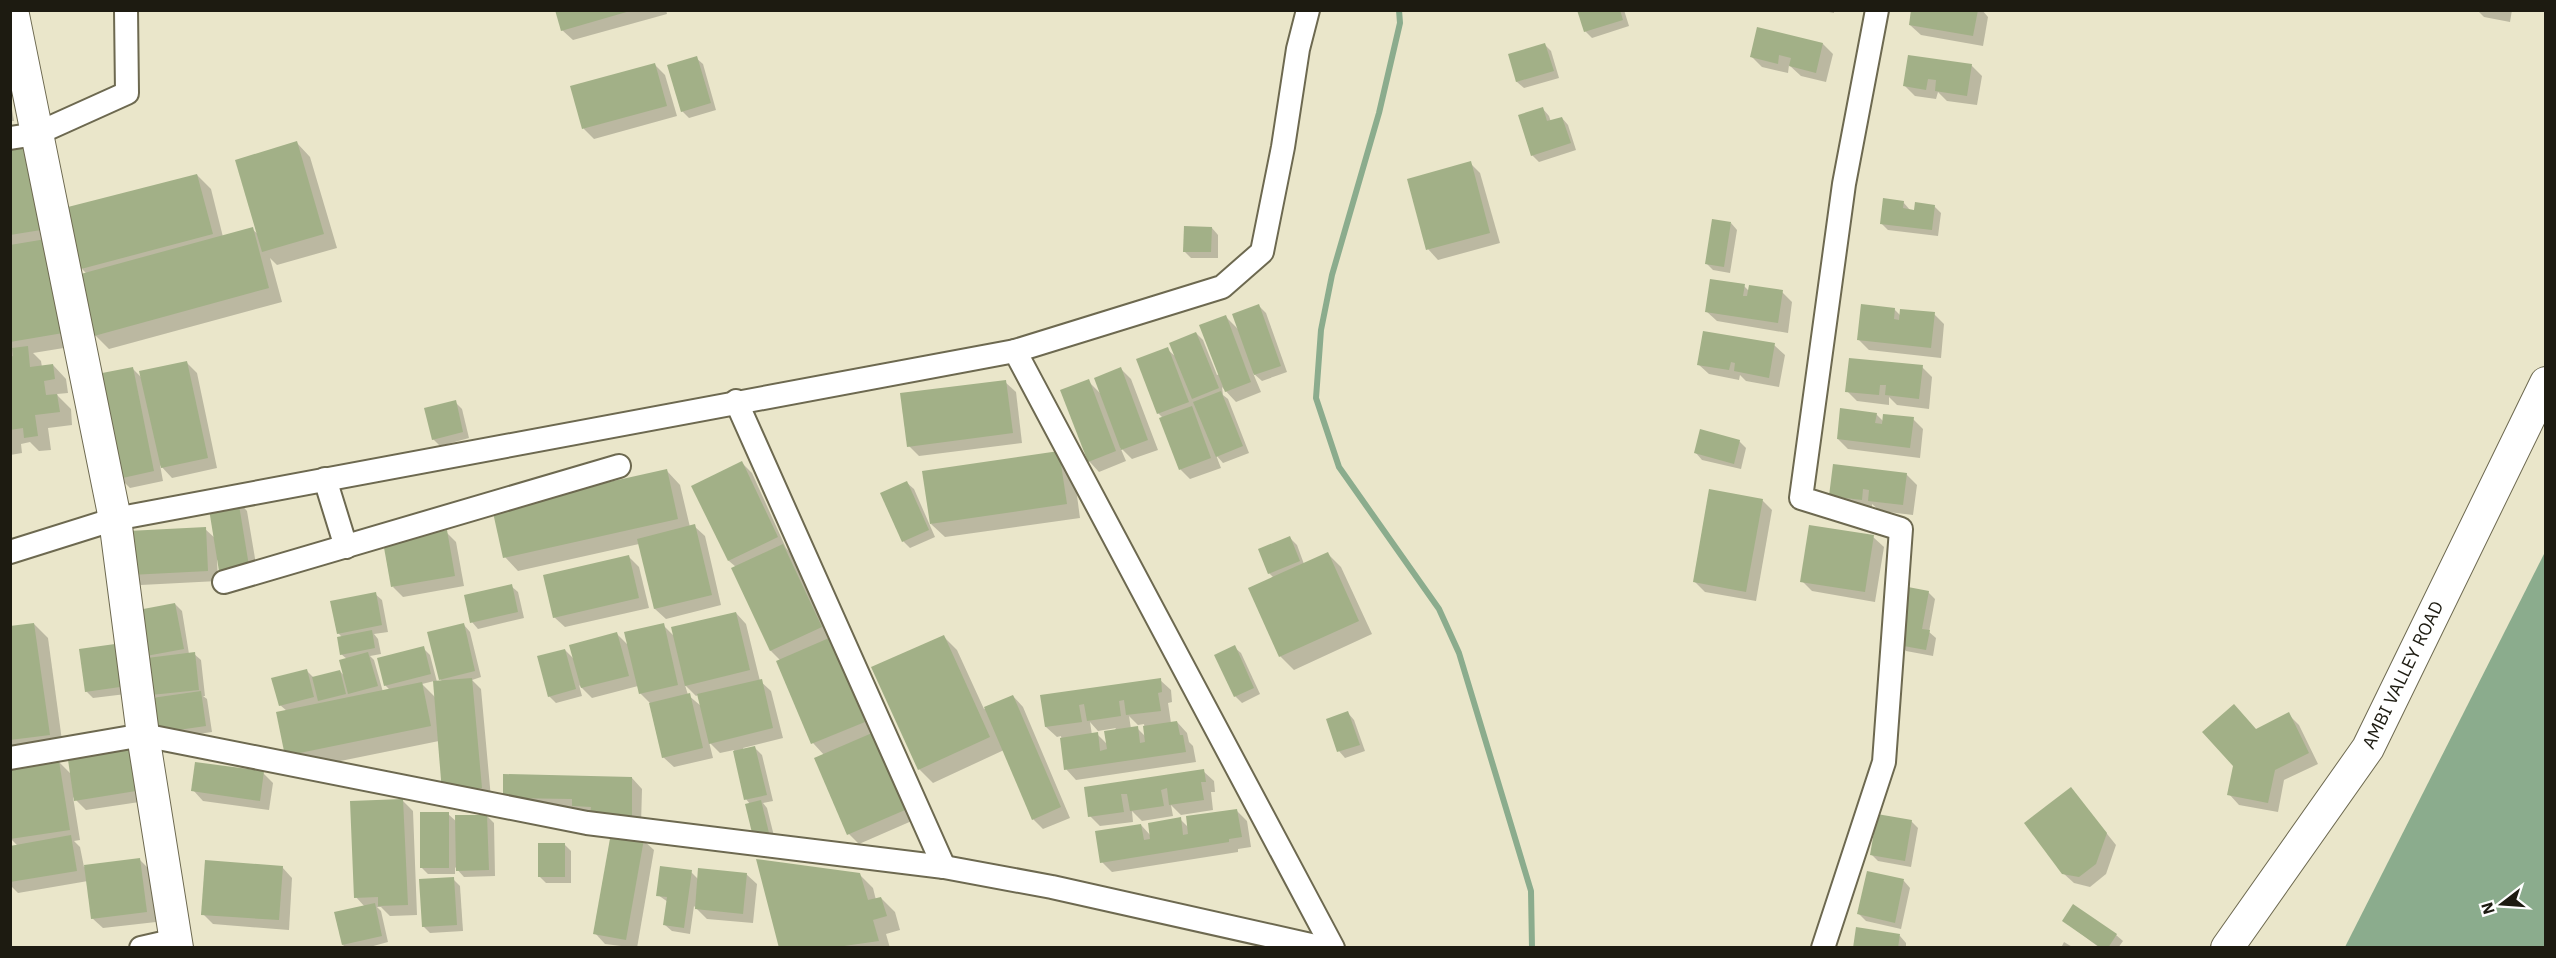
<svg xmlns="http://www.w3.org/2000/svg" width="2556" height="958" font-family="'IBM Plex Sans',sans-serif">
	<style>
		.water { fill: #8bac8d }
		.shadow { fill: #0003; fill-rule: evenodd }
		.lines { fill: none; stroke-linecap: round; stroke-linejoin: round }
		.stream { stroke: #8bac8d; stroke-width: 6 }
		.building { fill: #a2b087 }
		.street-casing { stroke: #6d6950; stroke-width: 26 }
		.secondary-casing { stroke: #6d6950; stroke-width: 34 }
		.street { stroke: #fff; stroke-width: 22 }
		.secondary { stroke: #fff; stroke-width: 32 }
		.labels { text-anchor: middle; stroke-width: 4.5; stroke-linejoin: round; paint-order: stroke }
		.street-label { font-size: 18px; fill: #1d1b11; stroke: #fff }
	</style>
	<rect width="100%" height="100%" fill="#eae6ca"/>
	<path class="water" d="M2545,552V947H2345Z"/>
	<g class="shadow">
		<path d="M557,10H666L667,14L573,40L562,30Z"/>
		<path d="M1579,10H1624L1629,26L1592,38L1585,31Z"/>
		<path d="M1819,10H1834V13Z"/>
		<path d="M1953,10H1982L1988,17L1983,46L1921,35L1910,25Z"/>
		<path d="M2512,10L2510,22L2484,17L2478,11Z"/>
		<path d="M1823,44L1833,54L1826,82L1801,76L1789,65L1788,73L1762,67L1752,57Z"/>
		<path d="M1545,45L1551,51L1559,78L1524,88L1517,82L1509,55Z"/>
		<path d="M696,58L703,64L716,110L689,118L682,111Z"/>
		<path d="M655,65L665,75L677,116L594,139L584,129L572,87Z"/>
		<path d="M1971,65L1982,76L1977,105L1947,101L1938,92L1936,99L1915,96L1905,86Z"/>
		<path d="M10,98L14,121H10Z"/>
		<path d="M1543,109L1549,116L1551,122L1562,118L1568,125L1576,150L1539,162L1532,155Z"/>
		<path d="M297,143L310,157L337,248L277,265L270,258L282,302L109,349L95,335L87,274L82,269L197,175L211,189L223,237L252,229L259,235Z"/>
		<path d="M26,146L76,346L33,353L41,361L42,367L53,365L66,379L68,393L57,394L58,396L71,409L72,425L48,428L51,450L39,451L30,442L21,444L22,453L10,455V148Z"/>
		<path d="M1470,163L1480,173L1500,243L1438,260L1428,249Z"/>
		<path d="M1903,202L1910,210L1915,211L1934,206L1941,213L1938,236L1888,230L1881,223Z"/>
		<path d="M1731,223L1737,230L1730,273L1713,270L1706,263Z"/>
		<path d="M1212,228L1218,235V258H1191L1184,251Z"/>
		<path d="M1744,286L1749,291L1782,292L1792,302L1788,333L1717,321L1706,311Z"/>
		<path d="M1259,306L1266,313L1287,372L1262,381L1253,373L1261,392L1236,402L1222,387L1223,395L1228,399L1249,453L1223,463L1216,455L1221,468L1190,479L1180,469L1163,418L1158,413L1167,349L1177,358L1196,333L1203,340L1217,375L1220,374L1226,317L1240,331Z"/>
		<path d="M1894,309L1901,316L1934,314L1944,324L1941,358L1869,350L1859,340Z"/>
		<path d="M1774,345L1785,355L1779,387L1746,381L1740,375L1739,380L1709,374L1698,364Z"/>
		<path d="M186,362L197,373L217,468L172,478L160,465L163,481L130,488L120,478L132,368L143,379Z"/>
		<path d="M1922,367L1932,377L1929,409L1897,405L1889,397V405L1857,401L1847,391Z"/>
		<path d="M1121,369L1131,379L1158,450L1132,459L1120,447L1126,461L1099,472L1089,461L1088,381L1101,394Z"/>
		<path d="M1005,382L1016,392L1022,443L919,456L909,446Z"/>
		<path d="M455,402L462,409L469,438L440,446L433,439Z"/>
		<path d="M1876,414L1884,422L1913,419L1923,429L1920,458L1848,449L1838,439Z"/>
		<path d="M1739,441L1746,448L1741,469L1702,460L1696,453Z"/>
		<path d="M1059,453L1073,466L1080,518L945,537L931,524Z"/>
		<path d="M742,463L752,473L786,548L793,556L831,638L828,639L839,650L874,732L870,734L882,745L914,820L859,844L849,834L825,756L813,743L778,662L781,661L771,651L733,569L736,567L729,561Z"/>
		<path d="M667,471L680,485L690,527L694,526L705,536L721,605L666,619L655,609L639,544L518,571L505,557Z"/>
		<path d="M1906,474L1917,485L1913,515L1880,511L1872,504V510L1831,496Z"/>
		<path d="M907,483L914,489L935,537L910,548L903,541Z"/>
		<path d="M237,500L247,511L258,576L231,581L221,570L219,559L217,560L218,581L141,585L131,574L205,529L216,539Z"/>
		<path d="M1762,500L1772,510L1756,601L1705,592L1694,581Z"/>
		<path d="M446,532L456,542L464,586L403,597L393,587Z"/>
		<path d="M1873,537L1884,547L1875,602L1812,591L1802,581Z"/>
		<path d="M1290,538L1297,545L1304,564L1328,554L1341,567L1372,634L1294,670L1280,656L1274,578L1269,573Z"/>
		<path d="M629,557L639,567L649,608L565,627L554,617Z"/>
		<path d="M511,586L518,592L524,618L478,629L472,622Z"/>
		<path d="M1928,592L1935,599L1929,632L1936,638L1933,656L1906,651L1900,644Z"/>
		<path d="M375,594L382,600L388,632L374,634L378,639L381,654L370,656L374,660L383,692L390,690L385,685L423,648L430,655L437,682H443L440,679L464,625L470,632L481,677L472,680L481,689L491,798L454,801L439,741L301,769L287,755V711L280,705L307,671L314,678L340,671L345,677L347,659L341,654L342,637L338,633ZM434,681L436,698L422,684Z"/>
		<path d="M175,604L182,611L189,654H194L201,660L205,696H203L207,699L212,732L165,739L157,699L153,695L151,659L148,655Z"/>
		<path d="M736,613L746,624L760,681L771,691L783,738L743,748L744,751L755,748L762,755L773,801L763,803L767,808L775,840L761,843L750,804L746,799L734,750L720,753L709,742L713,758L674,767L663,757L651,704L640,693L638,686L592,698L579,685L582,696L556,703L549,696L565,650L575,660L617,634L629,646L663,625L674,636ZM685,685L696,696L698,695L701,706L688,695Z"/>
		<path d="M34,624L48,638L63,748L10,755V627Z"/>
		<path d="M943,636L957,650L984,709L1013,696L1023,707L1070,818L1043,829L1033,819L1004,750L933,783L919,769Z"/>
		<path d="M114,646L121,652L126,694L93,698L86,691Z"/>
		<path d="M1234,647L1241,653L1260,694L1242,703L1235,696Z"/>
		<path d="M1160,680L1171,690L1172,702L1168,703L1171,723L1177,722L1187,733L1189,742L1193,746L1196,762L1076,780L1066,769L1061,736L1057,737L1046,727L1042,697ZM1129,716L1138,725L1144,724L1146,737L1137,728L1131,729ZM1090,722L1098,731L1116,728L1107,744L1097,734L1092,735Z"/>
		<path d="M1348,713L1354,720L1365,751L1345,758L1339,751Z"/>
		<path d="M2288,714L2299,725L2318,764L2284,780L2278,812L2239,805L2229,794L2256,730Z"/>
		<path d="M128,745L138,755L146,801L86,810L73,797L80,840L74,841L80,847L84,867L140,860L150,870L156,922L103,928L92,918L88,881L18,893L10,885V847L18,846L11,839L59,762L72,775Z"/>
		<path d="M1203,771L1214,781L1215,792H1211L1213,810L1181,815L1171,805L1173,816L1142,821L1132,811L1133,822L1100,826L1090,816L1085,788Z"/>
		<path d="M263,773L273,783L269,810L203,801L193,790Z"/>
		<path d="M504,776L632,778L642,789L641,825L584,816L577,809L514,808Z"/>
		<path d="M2071,789L2116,845L2106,874L2090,887L2074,883L2063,873Z"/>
		<path d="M402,800L413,811L417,915L390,916L381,907H377L381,911L388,942L366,948H346L343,945L365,907L356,897Z"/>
		<path d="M1236,810L1247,821L1251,847L1238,849V852L1112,872L1102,862L1141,825L1151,836L1180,819L1189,828Z"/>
		<path d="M448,814L457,822L487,816L494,823L495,876L464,877L455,867V874H428L421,867Z"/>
		<path d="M1911,821L1918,828L1911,867L1878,861L1872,855Z"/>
		<path d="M643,840L654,850L637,948L605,944L595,933Z"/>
		<path d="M564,844L571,851V883H546L539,876Z"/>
		<path d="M282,867L292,878L289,930L213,924L203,914Z"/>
		<path d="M691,872L699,880L746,874L757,884L753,923L707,919L694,906L690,934L672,931L665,925L668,902L658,895Z"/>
		<path d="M1868,873L1904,881L1910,888L1901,929L1866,921L1859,914Z"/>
		<path d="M859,874L873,888L876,900L881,898L895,912L900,930L886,934L890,948H781Z"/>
		<path d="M453,879L460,886L463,931L430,933L423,926Z"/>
		<path d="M2064,921L2116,935L2123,941L2118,948H2100Z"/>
		<path d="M1900,936L1906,943V948H1854Z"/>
		<path d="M2064,942L2074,948H2061Z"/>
	</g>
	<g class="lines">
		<path class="stream" d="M1399,10L1400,23L1379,113L1332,275L1321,330L1316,398L1339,467L1439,609L1459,653L1531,891L1532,948"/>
	</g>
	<g class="building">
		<path d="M555,10H630V11L561,31Z"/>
		<path d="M1577,10H1620L1623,20L1584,32Z"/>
		<path d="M1911,10H1978L1973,36L1909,25Z"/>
		<path d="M1757,27L1823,43L1816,73L1789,66L1791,58L1779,55L1778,64L1750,57Z"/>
		<path d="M1545,43L1554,71L1516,82L1508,54Z"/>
		<path d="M1908,55L1972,64L1967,96L1935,91L1936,80L1928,79L1926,90L1903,86Z"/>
		<path d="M697,56L711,103L681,112L667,65Z"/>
		<path d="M655,63L667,106L582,129L570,86Z"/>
		<path d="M1543,107L1547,121L1562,117L1571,143L1531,156L1518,115Z"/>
		<path d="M297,141L324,234L262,252L235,160Z"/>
		<path d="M27,144L41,230L10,235V147Z"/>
		<path d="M1471,161L1490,233L1426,250L1407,179Z"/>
		<path d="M197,174L213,234L81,269L64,208Z"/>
		<path d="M1883,198L1904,201L1903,208L1914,210L1915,202L1935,205L1932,230L1880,224Z"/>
		<path d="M1712,219L1731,222L1724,267L1705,264Z"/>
		<path d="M1184,226L1212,227L1211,252H1183Z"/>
		<path d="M253,227L269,288L94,336L77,275Z"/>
		<path d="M46,239L63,333L10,342V245Z"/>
		<path d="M1710,279L1745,284L1743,296H1747L1749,285L1783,290L1778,323L1705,312Z"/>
		<path d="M1259,304L1281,366L1254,375L1232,314Z"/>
		<path d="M1861,304L1895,308L1894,319L1899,320L1900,309L1935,312L1931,348L1857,340Z"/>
		<path d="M1226,315L1251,382L1225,392L1199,325Z"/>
		<path d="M1703,331L1775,343L1769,378L1734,371L1735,363L1731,362L1729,370L1697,365Z"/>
		<path d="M1196,332L1219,388L1192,399L1169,343Z"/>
		<path d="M28,346L30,367L53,364L55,379L44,381L46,395L57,394L60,412L35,415L38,436L24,438L23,428L10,430V357L13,356L12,348Z"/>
		<path d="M1168,347L1189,402L1157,414L1136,359Z"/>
		<path d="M1849,358L1923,365L1919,399L1885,395L1886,385H1880L1879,395L1845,392Z"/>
		<path d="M187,361L208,458L161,468L139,371Z"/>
		<path d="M133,367L154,471L118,479L97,374Z"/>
		<path d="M1121,367L1148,440L1121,450L1094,378Z"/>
		<path d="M1089,379L1116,451L1088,462L1060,390Z"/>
		<path d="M1006,380L1013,433L907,447L900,393Z"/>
		<path d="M1221,391L1243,446L1216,457L1193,402Z"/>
		<path d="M456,400L463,432L432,440L424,408Z"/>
		<path d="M1192,406L1211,458L1179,470L1159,418Z"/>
		<path d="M1840,408L1877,413L1875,423L1882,424L1883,414L1914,417L1910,448L1837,439Z"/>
		<path d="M1700,429L1740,440L1734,464L1694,453Z"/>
		<path d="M1059,451L1067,504L930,524L922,471Z"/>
		<path d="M742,461L778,537L728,561L691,486Z"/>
		<path d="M1833,464L1907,473L1903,505L1868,501L1869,490L1863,489L1862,500L1829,496Z"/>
		<path d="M667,469L678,519L503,558L492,508Z"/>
		<path d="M907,481L929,530L902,542L880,493Z"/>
		<path d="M1709,489L1763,499L1746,592L1693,582Z"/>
		<path d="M238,499L249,566L219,571L208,503Z"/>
		<path d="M695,524L712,595L654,609L637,539Z"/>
		<path d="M1809,525L1874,535L1865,592L1800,582Z"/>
		<path d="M206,527L208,571L130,575L128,531Z"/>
		<path d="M447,530L455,576L391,587L383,542Z"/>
		<path d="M1290,536L1300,561L1268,574L1258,549Z"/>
		<path d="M783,544L822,627L770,651L731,568Z"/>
		<path d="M1328,552L1359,621L1279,657L1248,588Z"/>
		<path d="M629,555L639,598L553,618L543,575Z"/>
		<path d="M512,584L518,612L470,623L464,595Z"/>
		<path d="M1908,587L1929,591L1922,629L1930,630L1926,650L1898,645Z"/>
		<path d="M376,592L382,625L337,634L330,601Z"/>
		<path d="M175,603L184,649L146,656L138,610Z"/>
		<path d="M736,612L750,670L685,686L671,627Z"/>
		<path d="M34,623L50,735L10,740V626Z"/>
		<path d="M464,623L475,671L439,680L427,632Z"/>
		<path d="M664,623L678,685L639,694L624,632Z"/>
		<path d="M372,630L375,648L340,655L337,637Z"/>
		<path d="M617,632L629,676L581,688L569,645Z"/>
		<path d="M944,635L990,737L918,770L871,667Z"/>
		<path d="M829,638L865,722L811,744L776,661Z"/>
		<path d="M115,644L120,687L85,692L79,649Z"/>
		<path d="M1235,645L1254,688L1234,697L1214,655Z"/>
		<path d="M424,646L431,674L384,686L377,658Z"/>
		<path d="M565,649L576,689L548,697L537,656Z"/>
		<path d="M195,652L199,690L151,695L147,658Z"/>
		<path d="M368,652L378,686L348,694L339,660Z"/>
		<path d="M307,669L314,697L279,706L271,678Z"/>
		<path d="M340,670L346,694L318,701L312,677Z"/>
		<path d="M472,678L482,788L442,792L433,681Z"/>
		<path d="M1161,678L1162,692L1158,693L1161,711L1126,715L1124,700L1119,701L1121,716L1087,721L1084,704L1079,705L1082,722L1045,727L1040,695Z"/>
		<path d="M762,679L773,728L709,744L697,694Z"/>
		<path d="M422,682L431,726L285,756L276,712Z"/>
		<path d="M201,691L206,726L157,733L152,698Z"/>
		<path d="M690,693L703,748L662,758L649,703Z"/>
		<path d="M1013,695L1061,807L1032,820L984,707Z"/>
		<path d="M2234,704L2256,729L2289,712L2309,753L2275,770L2268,803L2227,795L2233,766L2202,732Z"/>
		<path d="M1348,711L1360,745L1337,752L1326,719Z"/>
		<path d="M1177,721L1180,735H1183L1186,752L1064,770L1060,738L1098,732L1100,751L1107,749L1104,731L1138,726L1140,743L1145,742L1143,726Z"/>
		<path d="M872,733L905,810L847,835L814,758Z"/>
		<path d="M128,743L136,791L74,801L67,753Z"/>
		<path d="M755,746L767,795L744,800L733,751Z"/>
		<path d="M59,761L70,830L10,839V768Z"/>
		<path d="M195,762L264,771L260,801L191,791Z"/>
		<path d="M1204,769L1206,782H1201L1204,800L1169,805L1167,788L1161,790L1164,806L1130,811L1127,794H1121L1124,812L1088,817L1084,787Z"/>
		<path d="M503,774L632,777V816L590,815L591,807L572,806V799L503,798Z"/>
		<path d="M2071,787L2107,833L2096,864L2079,877L2062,874L2024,823Z"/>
		<path d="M403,799L408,905L378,906V897L354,898L350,801Z"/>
		<path d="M761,800L769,833L753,837L745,804Z"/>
		<path d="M1237,809L1242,837L1229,839V842L1100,863L1095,831L1141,824L1144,840L1150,839L1148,823L1181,817L1183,835L1188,834L1186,816Z"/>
		<rect x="420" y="812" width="29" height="56"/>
		<path d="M1877,814L1912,820L1905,861L1870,855Z"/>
		<path d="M455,815H487L489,870L456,871Z"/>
		<path d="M611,833L644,839L626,940L593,934Z"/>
		<path d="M71,835L77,871L10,882V846Z"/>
		<rect x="538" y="843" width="27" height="34"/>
		<path d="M140,858L147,912L91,919L84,865Z"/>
		<path d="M756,859L860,873L868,900L881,897L887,916L873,920L879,941L830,948H779Z"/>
		<path d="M205,860L283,866L279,920L201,915Z"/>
		<path d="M660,866L692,870L684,928L663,925L667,897L656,896Z"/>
		<path d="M698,868L747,873L743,914L695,909Z"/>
		<path d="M1867,871L1904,879L1895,923L1857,914Z"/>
		<path d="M454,877L457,925L422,927L419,879Z"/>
		<path d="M375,903L382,936L342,945L334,912Z"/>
		<path d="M2073,904L2117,934L2108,948H2101L2062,921Z"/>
		<path d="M1856,927L1900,934L1898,948H1853Z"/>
	</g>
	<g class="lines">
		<g class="street-casing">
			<g id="street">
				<path d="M10,138L36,134L127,93L126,10"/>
				<path d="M1015,351L1222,287L1262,252L1283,147L1298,49L1308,10"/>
				<path d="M736,401L944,867"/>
				<path d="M325,479L346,547"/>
				<path d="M10,552L115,519L1015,351L1333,948"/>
				<path d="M224,582L619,466"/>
				<path d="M10,758L143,735L587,823L944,867L1052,887L1324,948"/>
				<path d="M141,948L176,940"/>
				<path d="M1823,948L1884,762L1901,529L1801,498L1844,184L1877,10"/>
			</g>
		</g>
		<g class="secondary-casing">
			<g id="secondary">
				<path d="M12,10L115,519L143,735L177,948"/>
				<path d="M2227,948L2368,748L2546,383"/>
			</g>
		</g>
		<use href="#street" class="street"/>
		<use href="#secondary" class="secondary"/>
	</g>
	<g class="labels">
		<g class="street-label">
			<text transform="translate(2403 675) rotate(-64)" y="6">AMBI VALLEY ROAD</text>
		</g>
	</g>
	<rect width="2556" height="958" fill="none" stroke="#1d1b11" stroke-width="24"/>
	<g transform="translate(2502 904) rotate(253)" stroke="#ffffff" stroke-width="4.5" paint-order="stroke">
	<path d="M0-4.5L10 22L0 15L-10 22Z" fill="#1d1b11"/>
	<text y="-9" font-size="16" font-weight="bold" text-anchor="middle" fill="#1d1b11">N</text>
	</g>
</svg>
